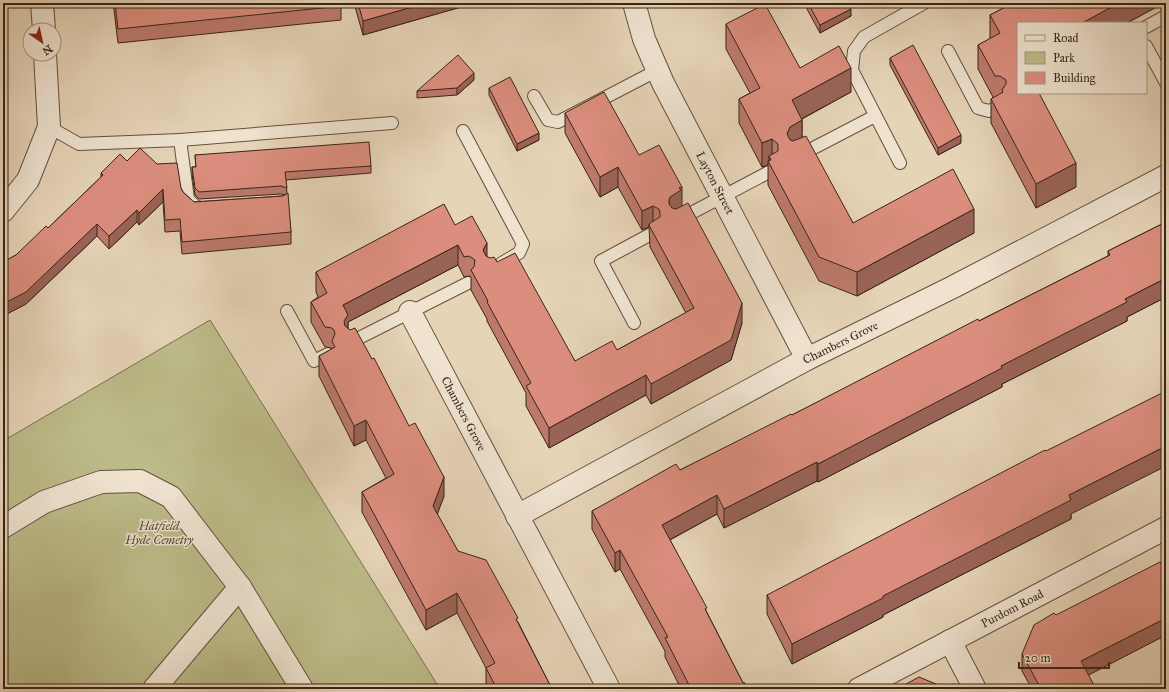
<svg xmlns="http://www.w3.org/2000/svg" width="1169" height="692" font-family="'IM FELL Great Primer',serif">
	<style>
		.green { fill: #bcbb89; stroke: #7a7050 }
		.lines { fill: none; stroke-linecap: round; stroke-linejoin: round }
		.lane-casing { stroke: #64503f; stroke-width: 14 }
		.street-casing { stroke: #64503f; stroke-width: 24 }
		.lane { stroke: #efe3d0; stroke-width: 12 }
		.street { stroke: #efe3d0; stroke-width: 22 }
		.wall { fill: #bd7a6c; stroke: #392417 }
		.shaded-wall { fill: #9a6358; stroke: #392417 }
		.building { fill: #dc8e7e; stroke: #392417 }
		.labels { text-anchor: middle; stroke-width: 3; stroke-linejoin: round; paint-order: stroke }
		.street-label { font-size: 12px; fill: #392417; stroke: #efe3d0 }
		.park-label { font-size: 12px; font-style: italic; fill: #5a4a34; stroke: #efe3d0 }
	</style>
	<rect width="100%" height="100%" fill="#e6d4b7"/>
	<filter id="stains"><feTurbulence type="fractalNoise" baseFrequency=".005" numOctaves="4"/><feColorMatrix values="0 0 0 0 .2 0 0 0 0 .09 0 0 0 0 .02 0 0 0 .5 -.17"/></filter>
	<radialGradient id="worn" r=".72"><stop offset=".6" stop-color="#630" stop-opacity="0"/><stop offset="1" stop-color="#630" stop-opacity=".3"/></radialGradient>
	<path class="green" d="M210,320L440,689H3V441Z"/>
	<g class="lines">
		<g class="lane-casing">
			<g id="lane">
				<path d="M1146,27L1166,16"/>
				<path d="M1146,46L1166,83"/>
				<path d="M948,51L978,108L989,111L999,107"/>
				<path d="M534,96L548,120L558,122L658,70"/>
				<path d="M49,127L79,144L180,140L392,123"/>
				<path d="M463,131L523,244L519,253L502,263"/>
				<path d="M180,140L188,199L196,207H198"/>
				<path d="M800,155L875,116"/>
				<path d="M900,163L852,70L854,51L864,37L924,3"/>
				<path d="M678,220L771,171"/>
				<path d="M287,311L314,361L328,354"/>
				<path d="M634,323L601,261L653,233"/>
				<path d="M351,342L468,283"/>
			</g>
		</g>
		<g class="street-casing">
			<g id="street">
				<path d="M42,3L44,30"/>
				<path id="s1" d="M634,3L644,39L663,83L807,359"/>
				<path d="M3,211L28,180L49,127L45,54"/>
				<path id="s2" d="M410,312L609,689"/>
				<path id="s3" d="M517,516L807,359L953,287L1166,176"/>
				<path d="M3,527L44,502L101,482L140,481L171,497L240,587L302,689"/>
				<path d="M950,641L975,689"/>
				<path d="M154,689L240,587"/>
				<path id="s4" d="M859,689L1166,528"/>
			</g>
		</g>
		<use href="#lane" class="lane"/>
		<use href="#street" class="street"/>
	</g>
	<g class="wall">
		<path d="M114,3H341V20L118,43L114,10Z"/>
		<path d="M354,3H475L363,35Z"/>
		<path d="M807,3H847L851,16L820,33L807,9Z"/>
		<path d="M1013,3H1164L1127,23H1018V93L1076,187L1036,208L991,123V99L993,97L978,69V45L990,39V15Z"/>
		<path d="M726,24L800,68L851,92L802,119V138L853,223L974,233L857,296L819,281L768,185V165L762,167L739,123V99L750,93L726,49Z"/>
		<path d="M890,58L961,143L938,155L890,65Z"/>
		<path d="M474,80L457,95L417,98V91Z"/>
		<path d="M489,88L539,140L517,151L489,95Z"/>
		<path d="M565,113L639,155L682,206L742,323L731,360L651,404L646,395L549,448L526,406V393L487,321V319L471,290V277L469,276L464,277L458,265L348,322V328L444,496L437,514L458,551L518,622L552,689H487L486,688V668L457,613L426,630L362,512V492L386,478L366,440L354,446L319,376V356L332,349V348L325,347L311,322V302L318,297L316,292V272L455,225L487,257L497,262L575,361L617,350L686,313L650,247L649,227L642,230L618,187L600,197L565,133Z"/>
		<path d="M195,155L371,166V173L286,180L287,194L291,232V244L182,254L180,231L165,232L163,202L139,225L137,222L109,249L97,236L26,304L3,316V262L16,255L48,228L101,177V173L127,161L181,188L183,192L194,202L283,196L285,195L281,194L199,199L195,195L192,174V167H196Z"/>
		<path d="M1166,222V297L1127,317V321L1002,384V387L818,482L817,481L724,528L717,514L670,540L743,683L748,689H681L665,657V651L620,569L615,572L592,529V511L680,470L792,415L1108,256V251Z"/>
		<path d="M1071,514V519L883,615V617L792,664L767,614V595Z"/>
		<path d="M1056,615L1166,635L1088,675L1096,689H1032L1022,671V654Z"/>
	</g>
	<g class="shaded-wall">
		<path d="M426,3H475L363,35V21Z"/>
		<path d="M1119,3H1164L1127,23H1082Z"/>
		<path d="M851,9V16L820,33V25Z"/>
		<path d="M851,68V92L792,124V100Z"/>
		<path d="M474,73V80L457,95V88Z"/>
		<path d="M802,120V144L790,152L787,134L790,127Z"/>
		<path d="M539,133V140L517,151V144Z"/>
		<path d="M961,135V143L938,155V148Z"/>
		<path d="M772,139V164L771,160L769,156V163L768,161V165L762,167V143Z"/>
		<path d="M1076,163V187L1036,208V184Z"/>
		<path d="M618,167V187L600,197V177Z"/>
		<path d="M682,187V207L670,217L669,200L670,197L679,188Z"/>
		<path d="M163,189V202L139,225V213Z"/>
		<path d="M653,206V226L649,224V227L642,230V211Z"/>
		<path d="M974,209V233L857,296V272Z"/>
		<path d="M137,210V222L109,249V236Z"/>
		<path d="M97,224V236L26,304L3,316V304Z"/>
		<path d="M487,243V263L483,250Z"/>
		<path d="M458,245V265L348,322V335L344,341L343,305Z"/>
		<path d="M1166,278V297L1127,317V321L1002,384V387L818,482V464L1125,299Z"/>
		<path d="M742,303V323L731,360L651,404V384Z"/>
		<path d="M646,375V395L549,448V428Z"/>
		<path d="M366,420V440L354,446V426Z"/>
		<path d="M1166,446V466L1071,514V519L883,615V617L792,664V644L1069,495Z"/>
		<path d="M817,462V481L724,528V509Z"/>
		<path d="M444,477V496L433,526V506Z"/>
		<path d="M717,495V514L662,544V525Z"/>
		<path d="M620,550V569L615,572V553Z"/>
		<path d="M457,593V613L426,630V610Z"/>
		<path d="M1166,618V635L1081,679V661Z"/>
	</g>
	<g class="building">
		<path d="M115,3H341V6L118,29Z"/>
		<path d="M358,3H426L363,21Z"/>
		<path d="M808,3H847L851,9L820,25Z"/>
		<path d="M1013,3H1119L1082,23H1018V93H1039L1076,163L1036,184L991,99L1003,92L1002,90L1006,84V80L1000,76H995L978,45L1000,33L990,15Z"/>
		<path d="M765,4L800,68L839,46L851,68L792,100L802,120L790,127L787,134L790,140L793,141L806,136L853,223L953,169L974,209L857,272L819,257L768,161L771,160L769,156L778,151V144L772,139L762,143L739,99L760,88L726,24Z"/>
		<path d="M913,45L961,135L938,148L890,58Z"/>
		<path d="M458,55L474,73L457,88L417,91Z"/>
		<path d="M510,77L539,133L517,144L489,88Z"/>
		<path d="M604,92L639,155L659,145L682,187L679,188L681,190L670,197L669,200V204L672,208L676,209L688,203L742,303L731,340L651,384L646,375L549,428L526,386L531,383L487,302L488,301L471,270L474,267L475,260L469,256L464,257L458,245L343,305L348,315L344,321L345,326L350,330L355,328L372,359L374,358L409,426L415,423L444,477L433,506L458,551L486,560L518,618L516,619L552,689H497L486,668L495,663L457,593L426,610L362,492L394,474L366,420L354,426L319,356L335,347L332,341L335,334L334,330L332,328L325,327L311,302L327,293L316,272L444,204L455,225L472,216L487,243L483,250L486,256L490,258L494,257L497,262L515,253L575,361L612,341L617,350L694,308L650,227L649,224L660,217V213L659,209L653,206L642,211L618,167L600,177L565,113Z"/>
		<path d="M369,142L371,166L285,172L287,188L281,186L199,192L195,188L192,167H196L195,155Z"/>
		<path d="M140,148L157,164L177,163L181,188L183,192L194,202L283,196L288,193L291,232L182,242L180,219L165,220L163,189L139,213L137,210L109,236L97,224L26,292L3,304V262L16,255L46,226L48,228L103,175L101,173L120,154L127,161Z"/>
		<path d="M1166,222V278L1125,299L1127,302L1001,366L1002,368L818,464L817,462L724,509L717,495L662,525L707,608L705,609L743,683L744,682L748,689H691L665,638L668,637L620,550L615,553L592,511L676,464L680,470L791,414L792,415L978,319L979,321L1110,255L1108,251Z"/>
		<path d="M1166,391V446L1069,495L1071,500L883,596V598L792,644L767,595L1045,450L1046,451Z"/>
		<path d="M1160,562L1166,573V618L1081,661L1096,689H1041L1022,654L1034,625L1054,613L1056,615Z"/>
		<path d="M919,677L948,689H897Z"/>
	</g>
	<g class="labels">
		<g class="street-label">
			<text dy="4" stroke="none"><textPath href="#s1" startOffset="198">Layton Street</textPath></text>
			<text dy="4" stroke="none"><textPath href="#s3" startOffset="367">Chambers Grove</textPath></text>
			<text dy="4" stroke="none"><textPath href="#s2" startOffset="115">Chambers Grove</textPath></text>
			<text dy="4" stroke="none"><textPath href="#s4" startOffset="173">Purdom Road</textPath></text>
		</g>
		<g class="park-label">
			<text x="159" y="530">Hatfield<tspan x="159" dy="14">Hyde Cemetry</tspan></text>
		</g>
	</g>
	<rect width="1169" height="692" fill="none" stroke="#e6d4b7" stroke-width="16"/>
	<rect x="4" y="4" width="1161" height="684" fill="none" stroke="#392417" stroke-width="2"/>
	<rect x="8" y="8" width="1153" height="676" fill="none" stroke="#392417"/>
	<rect x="1017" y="22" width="130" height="72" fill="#efe3d0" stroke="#a69786"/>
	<rect x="1025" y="35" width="20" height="6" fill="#efe3d0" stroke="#a69786"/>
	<text x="1053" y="42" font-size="12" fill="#392417">Road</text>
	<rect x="1025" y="52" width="20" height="12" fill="#bcbb89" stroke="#a69786"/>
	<text x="1053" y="62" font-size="12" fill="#392417">Park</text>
	<rect x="1025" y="72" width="20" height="12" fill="#dc8e7e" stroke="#a69786"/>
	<text x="1053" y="82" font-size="12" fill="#392417">Building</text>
	<g transform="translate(42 42) rotate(146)"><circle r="19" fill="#efe3d0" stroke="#a69786"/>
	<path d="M0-3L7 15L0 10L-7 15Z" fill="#8f2418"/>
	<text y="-6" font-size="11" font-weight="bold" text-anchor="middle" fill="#392417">N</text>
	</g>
	<path d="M1019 662v6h90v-6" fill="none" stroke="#392417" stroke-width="2"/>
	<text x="1025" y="662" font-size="12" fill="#392417" stroke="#efe3d0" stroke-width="3" paint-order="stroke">20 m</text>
	<rect width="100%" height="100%" filter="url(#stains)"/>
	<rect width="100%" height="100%" fill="url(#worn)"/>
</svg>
